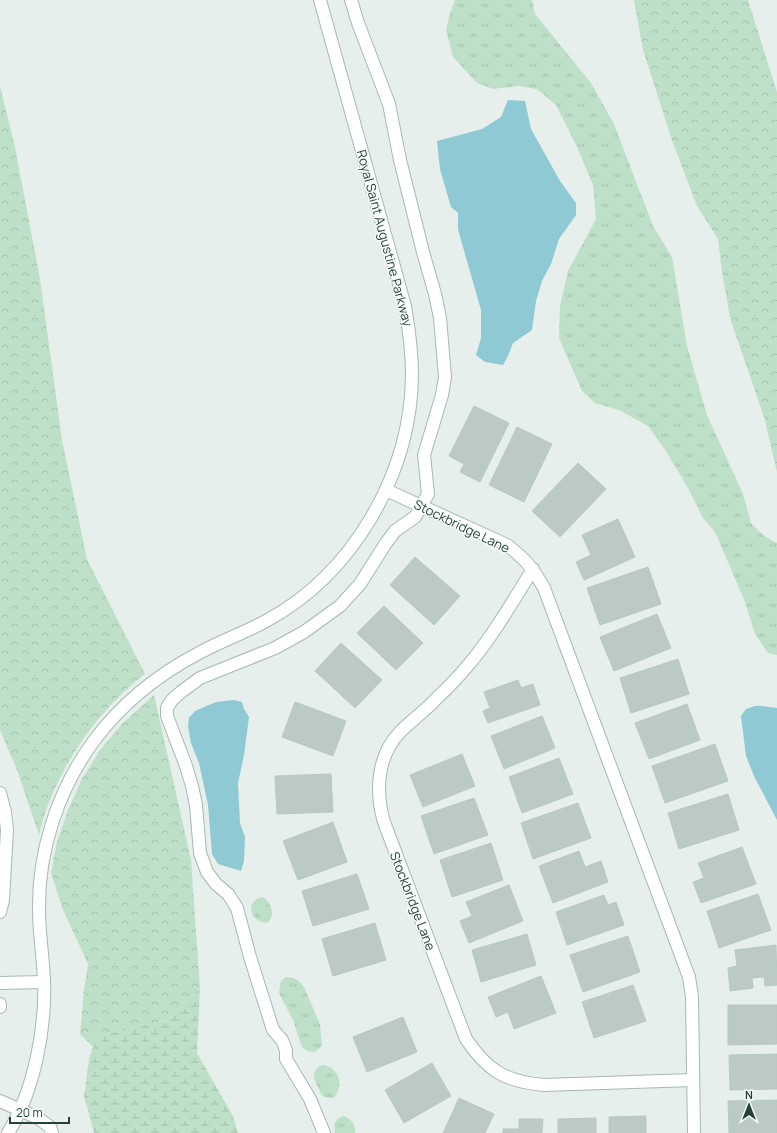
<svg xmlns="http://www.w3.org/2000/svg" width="777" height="1133" font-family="Manrope,sans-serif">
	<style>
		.grass { fill: url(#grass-tufts) }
		.forest { fill: url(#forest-crowns) }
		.wetland { fill: url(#wetland-marsh) }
		.water { fill: #8ec9d4 }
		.building { fill: #bbcac4; stroke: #b8c9c2 }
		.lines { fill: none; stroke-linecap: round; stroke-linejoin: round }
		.minor-casing { stroke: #a8b8b2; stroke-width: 14 }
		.minor { stroke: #fff; stroke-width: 12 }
		.labels { text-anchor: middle; stroke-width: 3; stroke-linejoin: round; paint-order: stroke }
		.street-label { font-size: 13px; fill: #24423a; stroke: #f7fbf9 }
	</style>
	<defs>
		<pattern id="grass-tufts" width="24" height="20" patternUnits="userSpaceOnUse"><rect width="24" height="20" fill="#bfe0c8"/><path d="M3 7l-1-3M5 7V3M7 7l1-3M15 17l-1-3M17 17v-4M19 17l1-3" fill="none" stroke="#a4c1ad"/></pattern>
		<pattern id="forest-crowns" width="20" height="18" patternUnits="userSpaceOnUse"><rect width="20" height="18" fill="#bfe0c8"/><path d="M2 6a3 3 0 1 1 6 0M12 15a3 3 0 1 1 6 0" fill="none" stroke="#a4c1ad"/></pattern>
		<pattern id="wetland-marsh" width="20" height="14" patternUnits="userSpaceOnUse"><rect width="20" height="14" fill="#bfe0c8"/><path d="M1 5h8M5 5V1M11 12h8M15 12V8" fill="none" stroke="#a4c1ad"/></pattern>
	</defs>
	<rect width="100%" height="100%" fill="#e6efeb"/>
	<g class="grass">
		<path d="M455,0H532L535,14L591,83L614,124L653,226L672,257L687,346L707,415L743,494L751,523L764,536L777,543V655L768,653L755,634L745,602L715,532L703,518L688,488L666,451L648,426L619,410L595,403L582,391L559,338L560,306L568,271L596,219L593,185L577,147L556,105L537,89L518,86L493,89L477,83L453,57L446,30L450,13Z"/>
		<path d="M262,897L266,899C272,907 276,915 267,923C250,922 244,901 262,897Z"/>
		<path d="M286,977L293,978L298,980L304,987L320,1024L322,1046L315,1052L307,1051L302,1047L293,1020L279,993L280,984L282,980Z"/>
		<path d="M322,1065C340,1067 344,1085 334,1098C330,1098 325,1098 322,1095C320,1093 320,1091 319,1089C314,1079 310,1071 322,1065Z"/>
		<path d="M343,1116C351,1118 356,1125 355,1133H335L334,1125L337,1119Z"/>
	</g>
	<g class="forest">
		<path d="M634,0H748L777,92V472L764,417L730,318L722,272L718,239L697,206L672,140L643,50Z"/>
		<path d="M0,86L15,147L40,279L62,440L87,559L145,674C103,706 70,751 50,800C45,811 42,823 39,835L17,770L0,730Z"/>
		<path d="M154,695L191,860L200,988L167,1020L85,1039L80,1034L84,989L88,964L63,910L51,873L57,842L68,810L82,779L100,750L122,724Z"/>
	</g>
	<path class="wetland" d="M200,988L197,1053L233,1116L238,1133H94L84,1096L89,1059L93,1047L85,1039L167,1020Z"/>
	<g class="water">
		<path d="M508,100L525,101L531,129L560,181L576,203V215L559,239L551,264L542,281L536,301L532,330L513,343L508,356L503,365L485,362L476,355L481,338V310L461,240L458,229V213L451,207L440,169L437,141L482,129L501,117Z"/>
		<path d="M234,700L242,702L244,709L249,717L244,755L238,783L240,823L245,837L244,861L241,871L218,864L212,854L208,805L199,763L191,743L188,727L189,718L195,711L216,702Z"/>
		<path d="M755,706H762L777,708V820L754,776L746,756L741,716L746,709Z"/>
	</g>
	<g class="building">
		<path d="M474,406L509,423L480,482L460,472L464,464L449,456Z"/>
		<path d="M517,427L552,444L524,502L489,485Z"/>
		<path d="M578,463L606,489L560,537L532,511Z"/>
		<path d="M618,519L635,557L584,580L576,562L591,555L582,535Z"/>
		<path d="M415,557L460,596L434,625L390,585Z"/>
		<path d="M648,567L661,604L600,625L587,588Z"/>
		<path d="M384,606L423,643L396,670L357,633Z"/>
		<path d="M657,614L671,648L614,671L600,637Z"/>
		<path d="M341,643L382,680L355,708L315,671Z"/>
		<path d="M678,659L689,694L631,713L620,678Z"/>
		<path d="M518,680L521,688L533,684L540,705L488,723L483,711L490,708L484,692Z"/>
		<path d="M295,702L346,721L333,756L282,737Z"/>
		<path d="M687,704L700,740L649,759L635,723Z"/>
		<path d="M542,716L555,748L504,769L491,736Z"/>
		<path d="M715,744L728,781L665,803L652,766Z"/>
		<path d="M462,754L475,786L423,807L410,775Z"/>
		<path d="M559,758L573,794L522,813L509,777Z"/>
		<path d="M331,774L333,812L277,814L275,776Z"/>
		<path d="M728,794L739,830L679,849L668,813Z"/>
		<path d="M474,798L488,835L434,854L421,816Z"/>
		<path d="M578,803L591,838L533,859L521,823Z"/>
		<path d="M333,822L347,862L298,880L283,841Z"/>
		<path d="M491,843L503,880L452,897L440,860Z"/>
		<path d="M742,847L756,884L701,903L693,882L704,878L698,863Z"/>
		<path d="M579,851L585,867L601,861L608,882L553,903L539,866Z"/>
		<path d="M357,874L369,909L313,926L302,891Z"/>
		<path d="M509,885L523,921L469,943L460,921L472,916L466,902Z"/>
		<path d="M758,894L771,930L719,948L707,911Z"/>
		<path d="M604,895L608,905L616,902L624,925L567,945L556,912Z"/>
		<path d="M375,923L386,960L333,976L322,939Z"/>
		<path d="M527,934L536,965L481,982L472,950Z"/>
		<path d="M628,936L640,972L583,992L570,955Z"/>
		<path d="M776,945L777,985L765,986L764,977L752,978L753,988L730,991L728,968L737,966L735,950Z"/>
		<path d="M541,976L556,1013L514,1029L508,1012L496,1017L488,997Z"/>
		<path d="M633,985L646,1021L594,1038L582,1002Z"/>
		<path d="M728,1005H777V1044L728,1045Z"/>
		<path d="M403,1017L417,1052L367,1072L353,1037Z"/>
		<path d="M777,1054V1089L730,1090L729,1055Z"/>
		<path d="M432,1063L451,1096L404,1123L385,1090Z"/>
		<path d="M459,1098L494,1114L485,1133H443Z"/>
		<path d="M777,1100V1133H729L728,1101Z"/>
		<path d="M646,1116V1133H609V1117Z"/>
		<path d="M596,1118V1133H558V1119Z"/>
		<path d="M519,1119H543L542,1133H503V1129H519Z"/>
	</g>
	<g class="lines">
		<g class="minor-casing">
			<g id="minor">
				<path d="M386,490L507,545C526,560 532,567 544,588L689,977L692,997L694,1133"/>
				<path d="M533,569C513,601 494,634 470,663C460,675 449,687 437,698C426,710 412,720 401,731C377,755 375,791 384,822L466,1039C487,1070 505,1082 544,1085L693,1080"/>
				<path d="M0,793L5,812L7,830L3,900L0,912"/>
				<path d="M0,983L44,982"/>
				<path d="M0,1004V1007"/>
				<path d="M0,1101L38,1118L50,1127L52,1133"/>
				<path d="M8,1133C34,1091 46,1029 44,980C43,956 39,933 39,910C38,851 58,790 93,742C121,704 157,675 199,653C221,641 244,633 266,621C353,574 411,474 412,375C412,352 409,329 405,306L320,0"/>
				<path d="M324,1133L310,1099L286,1059V1050L282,1040L273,1030L250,957L237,908L228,894L216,884L207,872L200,853L196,805L192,786L186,766L167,716V708L172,700L181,692L200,678L275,648L304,632L340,606L360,584L386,543L395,531L415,517L428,494L424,455L442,395L445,377L440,318L435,294L423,252L400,160L389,104L358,23L351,0"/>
			</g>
		</g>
		<use href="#minor" class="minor"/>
	</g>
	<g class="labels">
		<g class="street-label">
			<text transform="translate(385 238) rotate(75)" y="5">Royal Saint Augustine Parkway</text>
			<text transform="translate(462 526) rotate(26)" y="5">Stockbridge Lane</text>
			<text transform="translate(413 901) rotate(69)" y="5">Stockbridge Lane</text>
		</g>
	</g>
	<g transform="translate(749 1105)" stroke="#f7fbf9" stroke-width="3" paint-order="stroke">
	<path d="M0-3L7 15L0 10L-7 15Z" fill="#24423a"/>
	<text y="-6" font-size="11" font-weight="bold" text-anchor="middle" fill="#24423a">N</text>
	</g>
	<path d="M10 1117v6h59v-6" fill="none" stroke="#24423a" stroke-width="2"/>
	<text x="16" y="1117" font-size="12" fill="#24423a" stroke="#f7fbf9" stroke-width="3" paint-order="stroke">20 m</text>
</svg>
